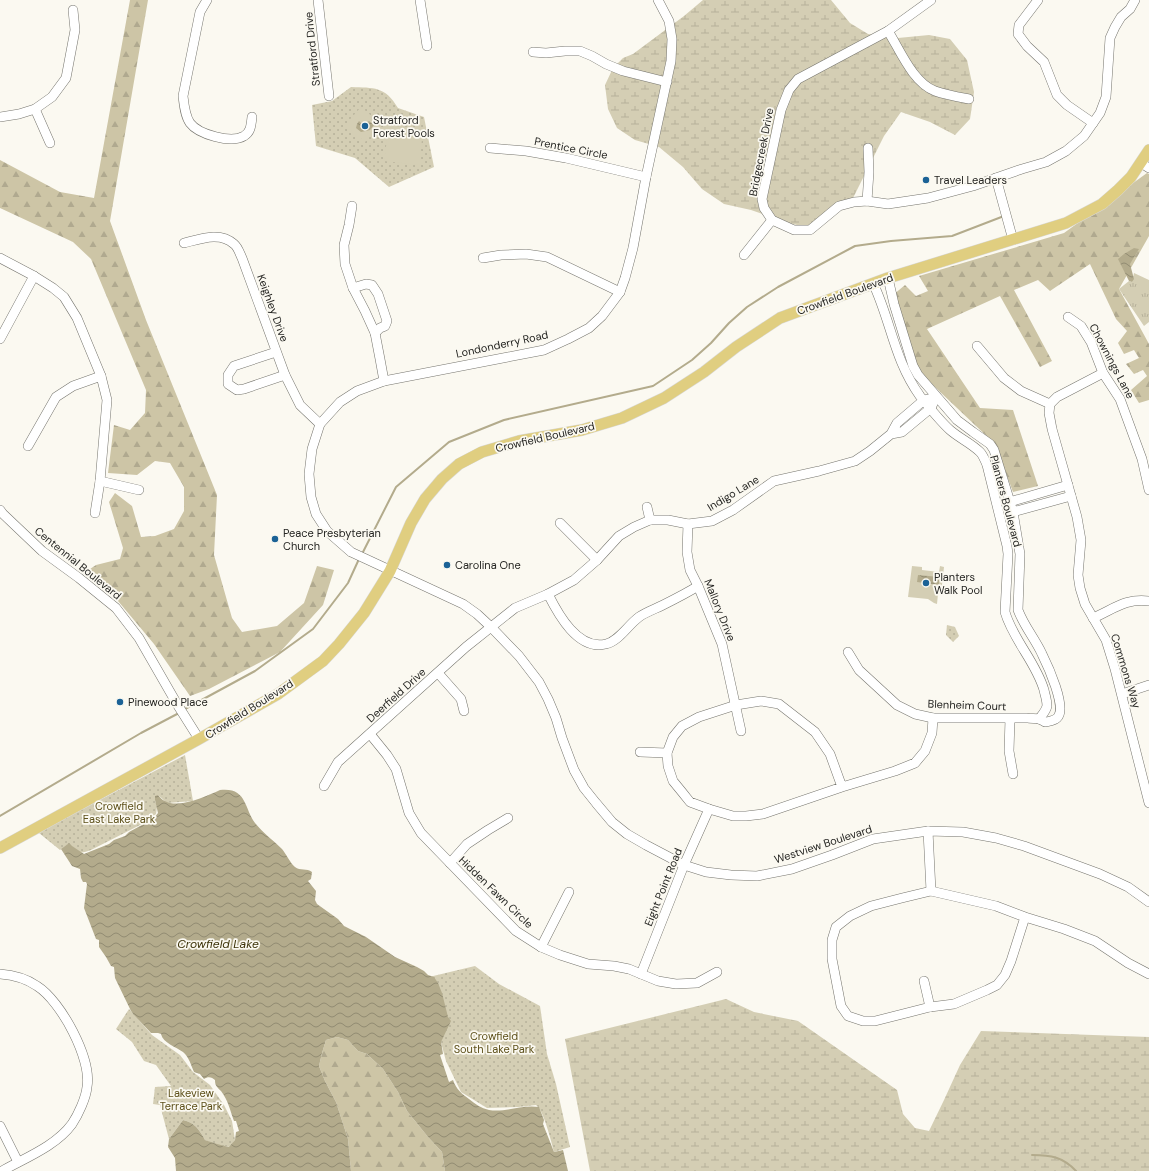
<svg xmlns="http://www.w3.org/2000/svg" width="1149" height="1171" font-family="'DM Sans',sans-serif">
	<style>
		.grass { fill: url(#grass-tufts) }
		.forest { fill: url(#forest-firs) }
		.wetland { fill: url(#wetland-marsh) }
		.park { fill: url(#park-dots) }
		.pitch { fill: #d4ceb4 }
		.water { fill: url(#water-waves) }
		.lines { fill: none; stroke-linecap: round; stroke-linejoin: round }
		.stream { stroke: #b3ab8c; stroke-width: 2 }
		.minor-casing { stroke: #76756e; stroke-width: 10 }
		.major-casing { stroke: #d8d8d7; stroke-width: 12 }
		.minor { stroke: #fff; stroke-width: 9 }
		.major { stroke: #e0ce80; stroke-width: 11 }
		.poi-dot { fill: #1b6296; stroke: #fbf9f1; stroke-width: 1.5 }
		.labels { text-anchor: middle; stroke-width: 3.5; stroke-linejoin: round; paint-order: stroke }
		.street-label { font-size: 11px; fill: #252522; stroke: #fbf9f1 }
		.poi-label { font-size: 11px; fill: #252522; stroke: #fbf9f1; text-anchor: start }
		.park-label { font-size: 11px; fill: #5d501a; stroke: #fbf9f1 }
		.water-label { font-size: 12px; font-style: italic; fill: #3d3309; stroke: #fbf9f1 }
	</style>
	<defs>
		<pattern id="grass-tufts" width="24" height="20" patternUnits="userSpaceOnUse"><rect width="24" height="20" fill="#d4ceb4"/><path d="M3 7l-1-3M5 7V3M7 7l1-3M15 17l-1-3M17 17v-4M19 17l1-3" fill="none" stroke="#b6b19a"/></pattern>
		<pattern id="forest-firs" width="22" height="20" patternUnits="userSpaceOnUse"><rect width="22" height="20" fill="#cdc5a6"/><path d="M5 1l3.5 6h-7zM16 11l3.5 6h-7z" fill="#b0a98f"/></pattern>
		<pattern id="wetland-marsh" width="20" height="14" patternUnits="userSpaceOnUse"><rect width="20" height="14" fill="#d4ceb4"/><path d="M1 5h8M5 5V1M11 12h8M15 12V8" fill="none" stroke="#b6b19a"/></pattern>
		<pattern id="park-dots" width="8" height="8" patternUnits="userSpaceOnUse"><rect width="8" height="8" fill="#d4ceb4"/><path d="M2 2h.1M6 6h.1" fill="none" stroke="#b6b19a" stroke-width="1.8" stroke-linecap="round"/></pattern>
		<pattern id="water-waves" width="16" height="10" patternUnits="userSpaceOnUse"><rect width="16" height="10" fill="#b3ab8c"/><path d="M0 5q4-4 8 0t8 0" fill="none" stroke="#918b72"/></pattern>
	</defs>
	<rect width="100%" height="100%" fill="#fbf9f1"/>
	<path class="grass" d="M1134,273L1149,280V322L1144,326L1119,289L1129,281L1132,282Z"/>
	<g class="forest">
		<path d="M130,0H148L110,221L146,320L217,495L214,555L232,618L242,632L277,626L304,603L317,566L334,570L323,605L280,652L209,689L190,696L154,644L113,595L87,571L96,565L120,559L123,548L109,502L115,493L132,506L141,537L155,536L174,529L184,511V487L170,463L155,461L137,475L108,473L114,425L130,430L145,413L146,390L91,259L73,242L0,208V160L60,192L94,198Z"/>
		<path d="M1147,173L1149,174V236L1119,289L1149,344V400L1139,403L1131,390L1147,376L1143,370L1134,374L1126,364L1139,358L1134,350L1124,354L1118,343L1127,331L1116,319L1090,264L1050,291L1038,280L1014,290L1052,361L1040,367L1000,296L927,329L980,408L1013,410L1038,486L1013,492L995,444L918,371L893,295L905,285L916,296L928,291L919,276L1064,233Z"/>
		<path d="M337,1037L348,1040L358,1051L367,1054L383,1069L398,1092L407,1111L428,1137L442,1152L445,1171H351L348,1139L336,1102L325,1081L319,1066L322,1053L326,1040Z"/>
	</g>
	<g class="wetland">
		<path d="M703,0H831L850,23L868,34L898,38L929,35L950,39L967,60L974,92L970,119L955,135L930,122L901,112L884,136L852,200L809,228L785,222L751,210L724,204L702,189L683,167L659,147L635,140L617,128L608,109L605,85L613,68L623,58L633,54L684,16Z"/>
		<path d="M726,999L754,1012L798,1021L897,1090L903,1114L915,1128L929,1131L944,1100L960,1065L981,1031L1149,1037V1171H590L565,1039Z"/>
	</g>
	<g class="park">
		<path d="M351,87C374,88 385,86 398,108L424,117L434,167L389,187L355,158L316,146L312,105L332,101Z"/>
		<path d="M947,625L955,627L959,636L953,642L946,635Z"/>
		<path d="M185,755L193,801L167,803L158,795L155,800L157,807L156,814L146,822L91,850C79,855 77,852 68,844L60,850L39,833L62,820Z"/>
		<path d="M475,966L499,984L540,1006L547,1054L556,1084L570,1147L554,1152C551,1141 544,1111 536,1105L518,1107L487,1108L461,1092L446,1061L439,1035L429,977Z"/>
		<path d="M129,1009L152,1035L180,1055L193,1072L210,1085L224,1105L232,1121L235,1140L230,1147L217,1145L205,1140C199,1129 195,1123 183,1120L169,1139L160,1105L153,1104L155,1087L171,1086L156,1065L144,1061L132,1042L116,1029Z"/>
	</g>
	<g class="pitch">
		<path d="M361,107L381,124L365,142L345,125Z"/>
		<path d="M389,125L423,130L419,165L384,161Z"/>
		<path d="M912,566L922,567V570L939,572L940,566L944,567L941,594H938L937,604L934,603L928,599L908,597Z"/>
	</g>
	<g class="water">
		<path d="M359,121L363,125L369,121L374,125L370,130L361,132L356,128L357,124Z"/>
		<path d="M1134,248L1139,249L1130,264L1134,279L1132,282L1129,281L1118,259L1124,254Z"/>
		<path d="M918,575L939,577V585L917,582Z"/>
		<path d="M220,790C247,787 244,808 255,823C263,833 273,840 282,849C286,854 291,864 295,867C300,871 307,868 312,872L311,879L308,881L316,891L315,900L317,904L338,919L344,926L366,937L395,957L417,967L424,971L428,975L434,977L438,983L442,993L448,1017L451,1021L441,1042L443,1054L440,1055L449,1082L453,1080C456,1089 462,1094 469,1099C475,1104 481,1108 489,1110C505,1113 522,1104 539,1107L544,1120L543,1124L554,1152L563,1150L568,1171H445L442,1152L428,1137L407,1111L398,1092L383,1069L367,1054L358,1051L348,1040L337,1037L326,1040L322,1053L319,1066L325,1081L336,1102L348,1139L351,1171H176L175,1158L168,1147L169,1139L183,1120C195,1123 199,1129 205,1140L217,1144L229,1147L235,1140L236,1132L239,1131L236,1121H234C230,1110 228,1100 221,1091C217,1087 215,1086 215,1080C212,1077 208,1076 204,1079L200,1074L194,1072C191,1065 189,1057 183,1052C176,1047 163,1043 161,1034L158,1033H151L134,1015L131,1011L115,978L114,967L111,966L106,957L99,947V940L96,939L84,908L87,884L86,882H83L81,878L80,869L72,866L61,849L69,843L72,846L84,854L109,844L114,840L125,836L129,832L153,819L158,813L155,800V796L158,795C160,797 162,800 165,801C179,809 207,796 220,790Z"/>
	</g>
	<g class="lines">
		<g class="stream">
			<path d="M362,554L396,487L449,442L504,420L653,386L692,360L711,343L729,323L747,307L778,287L855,246L891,241L952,236L1004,216"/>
			<path d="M185,709L255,671L313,629L348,583L359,559"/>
			<path d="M0,816L141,733L179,713"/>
			<path d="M1032,1155C1051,1155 1063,1157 1076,1171"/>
		</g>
		<g class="minor-casing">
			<g id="minor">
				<path d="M207,0L200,12L183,96C184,105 185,116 190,123C198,134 231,144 244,136C251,132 251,125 252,117"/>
				<path d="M318,0L329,96"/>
				<path d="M420,0L427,46"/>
				<path d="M658,0L669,21L672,39L671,61L646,177L633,248L625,278L620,292L602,316L589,328L568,339L544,350L384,381L357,391L340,402L320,424L312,449L309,474L311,497L316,514L327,531L351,552L463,604L477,614L491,627L519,656L539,682L548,699L556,718L562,738L574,770L584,788L596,803L612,822L627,834L646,845L684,865L706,872L731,875L757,876L792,869L832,855L873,839L928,831L963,832L996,838L1024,846L1100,874L1128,887L1149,902"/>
				<path d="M931,0L888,31L798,79L789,90L781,110L762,199L764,208L772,220L794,230H810L839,206L854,202L867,201L888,204L928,198L973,186L1022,169L1046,162L1066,151L1084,136L1100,113L1106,97L1110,38L1115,27L1121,17L1130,9L1135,0"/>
				<path d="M1038,0L1019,25L1018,34L1027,46L1044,62L1057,95L1067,105L1093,123"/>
				<path d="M888,31C900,50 913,83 935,91C946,95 958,97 969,99"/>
				<path d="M533,52L546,53L565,51H580L592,56L606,64L623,71L667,82"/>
				<path d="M35,109L50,143"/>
				<path d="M0,117L19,114L35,109L52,97L66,78L75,30L73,10"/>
				<path d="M490,148L526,151L566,158L646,177"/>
				<path d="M1141,163L1149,168"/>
				<path d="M996,178L1013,240"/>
				<path d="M867,201L869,172L868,148"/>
				<path d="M352,206L349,225L344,245L345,264L353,288L365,311L375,333L380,359L384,381"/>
				<path d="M184,243C200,239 220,231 234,244C238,247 240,254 242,258L285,375L300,405L320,424"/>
				<path d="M744,255L772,220"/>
				<path d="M0,258L34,276L53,288L64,297L77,318L101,376L107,400L100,481L95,513"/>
				<path d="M483,258L501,255L526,254L547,257L620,292"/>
				<path d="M873,283C891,321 894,360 920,396C928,406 940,421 950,430C959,438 971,443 980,452C983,455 985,460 987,465L1007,546L1008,554L1005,612C1013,640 1036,662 1044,690C1045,695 1047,700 1047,706C1046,711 1042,715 1039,719"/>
				<path d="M353,288L366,284L372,285L378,294L387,321L385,326L380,328L375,333"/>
				<path d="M1068,317L1081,326L1091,342L1103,373L1120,399L1142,459L1149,490"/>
				<path d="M0,339L34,276"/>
				<path d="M977,346L1004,378L1021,391L1050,404"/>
				<path d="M276,352L234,366L228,375V384L237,390L244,389L285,375"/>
				<path d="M1103,373L1057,397L1050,404L1049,413L1052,429L1077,517L1081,540L1078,575L1080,588L1085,604L1106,640L1115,669L1149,803"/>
				<path d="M28,446L56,397L73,386L101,376"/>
				<path d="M100,481L139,490"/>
				<path d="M1006,503L1068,485"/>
				<path d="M647,507L650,520"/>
				<path d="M0,510L3,514L42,551L79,578L116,608L139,638L177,704L199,739"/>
				<path d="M1009,513L1071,496"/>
				<path d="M560,523L597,560"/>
				<path d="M688,524L687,552L690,570L698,586L722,644L741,731"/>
				<path d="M548,594C558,614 578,651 606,644C619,641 628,625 639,617C646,612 655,609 663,605C675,599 687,593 698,586"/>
				<path d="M1093,618C1114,609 1125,598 1149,601"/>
				<path d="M848,652L859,670L897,705L915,714L933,718H1027C1031,719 1036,718 1039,719C1042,720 1043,721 1045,722C1048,722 1055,720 1057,718C1068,709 1047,664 1042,654C1035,639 1024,626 1018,610L1020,554L1013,512L994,450L990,444L973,432L957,420L918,375L913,366L894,304L888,278"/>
				<path d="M438,673L461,699L464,711"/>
				<path d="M1122,694L1149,685"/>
				<path d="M1010,719L1009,751L1013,774"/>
				<path d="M370,734L387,755L396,769L409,813L421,833L516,931L541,947L560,955L588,964L614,966L629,969L658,981L676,984L697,983L717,972"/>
				<path d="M640,752L667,753"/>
				<path d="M324,786L338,762L466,647L515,608L548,594L574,580L597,560L619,536L634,527L650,520H668L688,524L712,521L733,510L774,481L819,471L855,461L870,451L891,434L897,423L924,400L936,397L931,408L902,432L891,434"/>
				<path d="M842,787L830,754L815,732L779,704L761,701L736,705L699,717L682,726L673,737L667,753L668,766L673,781L682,792L690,802L709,809L733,816H746L763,814L842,787L895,771L915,763L925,751L932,733L933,718"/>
				<path d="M928,831L931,891"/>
				<path d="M450,863L467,844L488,830L508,818"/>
				<path d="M1025,917L1011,961L1005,975L997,985L987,990L954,1004L930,1007L875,1021H863L848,1016L841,1006L832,959V940L836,927L850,916L871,906L902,898L931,891L996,906L1025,917L1064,929L1095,941L1128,963L1149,974"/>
				<path d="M541,947L569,892"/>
				<path d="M0,974C13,975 27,979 37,986C61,1001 92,1059 87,1087C86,1098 78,1115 72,1124C56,1146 25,1158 2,1171"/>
				<path d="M641,974L684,865L709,809"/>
				<path d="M924,981L930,1007"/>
				<path d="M0,1126L18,1162"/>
			</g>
		</g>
		<g class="major-casing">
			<path id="major" d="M0,848L199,739L278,694L323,661L339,644L364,613L390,571L411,523L425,499L442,479L459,464L482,452L519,441L582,430L622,418L664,398L704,372L736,347L780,318L888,278L1066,223L1102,204L1118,190L1131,177L1149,150"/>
		</g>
		<use href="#minor" class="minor"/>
		<use href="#major" class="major"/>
	</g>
	<g class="poi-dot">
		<circle cx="365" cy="126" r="4"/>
		<circle cx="926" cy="180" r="4"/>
		<circle cx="275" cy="539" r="4"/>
		<circle cx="447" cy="565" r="4"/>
		<circle cx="926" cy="583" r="4"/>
		<circle cx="120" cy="702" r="4"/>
	</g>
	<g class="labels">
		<g class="street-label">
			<text transform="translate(312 49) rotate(-96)" y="4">Stratford Drive</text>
			<text transform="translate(571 148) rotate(11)" y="4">Prentice Circle</text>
			<text transform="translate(761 152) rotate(-79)" y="4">Bridgecreek Drive</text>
			<text transform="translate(845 294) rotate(-20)" y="4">Crowfield Boulevard</text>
			<text transform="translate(273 308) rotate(70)" y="4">Keighley Drive</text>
			<text transform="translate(502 344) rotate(-12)" y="4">Londonderry Road</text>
			<text transform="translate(1112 361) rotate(62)" y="4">Chownings Lane</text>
			<text transform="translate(545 437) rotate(-13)" y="4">Crowfield Boulevard</text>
			<text transform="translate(733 493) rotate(-31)" y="4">Indigo Lane</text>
			<text transform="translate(1006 501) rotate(75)" y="4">Planters Boulevard</text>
			<text transform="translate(78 563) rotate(39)" y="4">Centennial Boulevard</text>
			<text transform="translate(720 610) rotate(68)" y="4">Mallory Drive</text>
			<text transform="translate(1126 671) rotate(73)" y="4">Commons Way</text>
			<text transform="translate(396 695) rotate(-42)" y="4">Deerfield Drive</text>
			<text transform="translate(967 705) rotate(2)" y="4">Blenheim Court</text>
			<text transform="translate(249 709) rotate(-32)" y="4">Crowfield Boulevard</text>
			<text transform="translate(823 844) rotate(-18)" y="4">Westview Boulevard</text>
			<text transform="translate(663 887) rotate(-68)" y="4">Eight Point Road</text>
			<text transform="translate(496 892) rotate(44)" y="4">Hidden Fawn Circle</text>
		</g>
		<g class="poi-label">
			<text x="373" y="124">Stratford<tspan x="373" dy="13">Forest Pools</tspan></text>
			<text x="934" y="184">Travel Leaders</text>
			<text x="283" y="537">Peace Presbyterian<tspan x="283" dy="13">Church</tspan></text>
			<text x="455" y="569">Carolina One</text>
			<text x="934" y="581">Planters<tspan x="934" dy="13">Walk Pool</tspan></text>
			<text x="128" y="706">Pinewood Place</text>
		</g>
		<g class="park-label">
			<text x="119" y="810">Crowfield<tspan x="119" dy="13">East Lake Park</tspan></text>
			<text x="494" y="1040">Crowfield<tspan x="494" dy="13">South Lake Park</tspan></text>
			<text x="191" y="1097">Lakeview<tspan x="191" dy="13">Terrace Park</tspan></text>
		</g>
		<g class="water-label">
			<text x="218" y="948">Crowfield Lake</text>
		</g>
	</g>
</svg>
